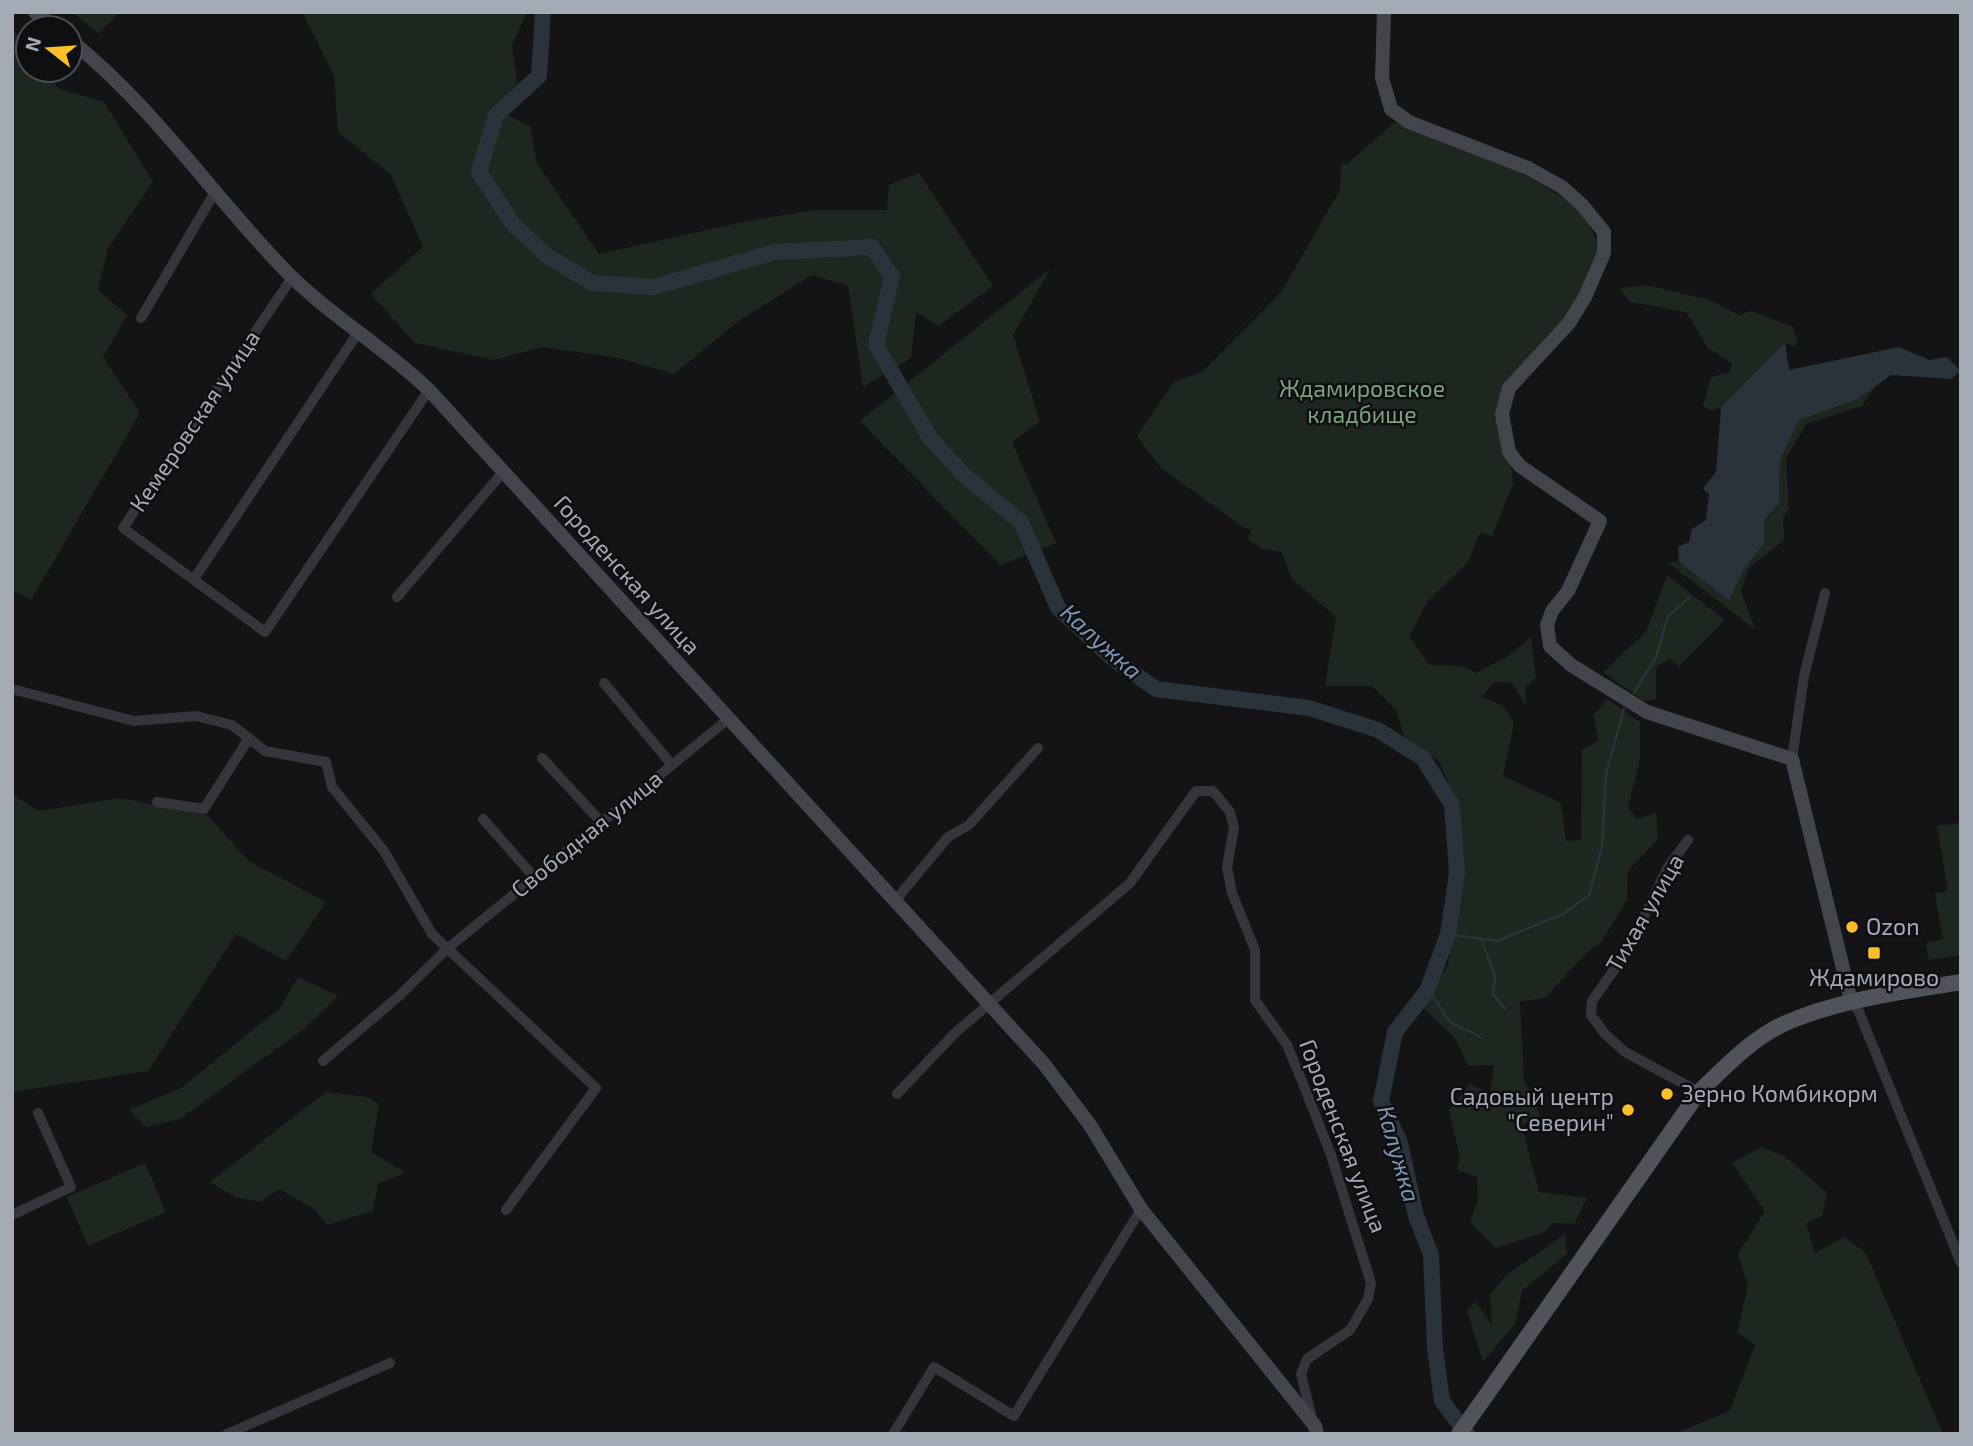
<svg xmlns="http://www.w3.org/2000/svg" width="1973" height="1446" font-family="'Exo 2',sans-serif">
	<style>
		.green { fill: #1e2620 }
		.water { fill: #2a323b }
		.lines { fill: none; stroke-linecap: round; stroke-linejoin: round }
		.stream { stroke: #2a323b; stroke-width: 2.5 }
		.river { stroke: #2a323b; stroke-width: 16 }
		.street { stroke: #35363c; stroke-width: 10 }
		.secondary { stroke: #43454c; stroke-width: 14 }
		.primary { stroke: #51535b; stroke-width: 16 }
		.poi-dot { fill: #fcbf26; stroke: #0f0f11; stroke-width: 2.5 }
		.labels { text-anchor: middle; stroke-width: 5; stroke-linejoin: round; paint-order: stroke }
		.park-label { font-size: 23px; fill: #7ba47f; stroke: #0f0f11 }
		.street-label { font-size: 23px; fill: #a5aab7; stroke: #0f0f11 }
		.poi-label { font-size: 23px; fill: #a5aab7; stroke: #0f0f11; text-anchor: start }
		.water-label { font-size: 24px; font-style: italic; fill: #7a96b5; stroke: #0f0f11 }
	</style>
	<rect width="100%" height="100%" fill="#141416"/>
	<g class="green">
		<path d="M72,12H119L99,34Z"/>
		<path d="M302,12H527L512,45L517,84L494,109L530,126L537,163L599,254L752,220L815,210H887L889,185L919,173L993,286L938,326L916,312L911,358L863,387L848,286L812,275L740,320L674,374L619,358L542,347L494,360L415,343L371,294L423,247L391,175L338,132L334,75Z"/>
		<path d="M12,30L28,43V70H50L57,88L104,102L153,182L108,248L98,290L127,315L103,357L140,413L31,600L12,590Z"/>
		<path d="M1395,122C1445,141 1621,193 1595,266C1581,307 1532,355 1504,390L1513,484L1492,536L1480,532L1468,562L1428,601L1409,636L1429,665L1462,666L1476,673L1510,655L1531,637L1536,678L1525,688L1526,706L1512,683L1495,682L1481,697L1502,705L1514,723L1503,776L1561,803L1566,841L1581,840L1582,750L1599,740L1593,716L1607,699L1640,722V759L1628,808L1637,819L1656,813L1658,839L1628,871L1627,900L1600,944L1589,950L1545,998L1520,1002L1524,1081L1534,1096L1540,1116L1522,1126L1539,1192L1587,1198L1574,1224L1553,1223L1543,1233L1496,1248L1470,1222L1478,1200L1477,1177L1457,1170L1460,1158L1449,1110L1470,1084L1490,1093L1494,1065L1468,1066L1455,1038L1423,1008L1448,965L1460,896L1458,804L1439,761L1404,736L1396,710L1372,686H1325L1336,617L1292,579L1282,552L1263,549L1248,539L1252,528L1246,529L1161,468L1137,436L1174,382L1202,372L1282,291L1340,190L1341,163L1347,164Z"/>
		<path d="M1050,269L1013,335L1040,421L1012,442L1056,543L1000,565L860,421Z"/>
		<path d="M1646,285L1710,300L1739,315L1752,311L1793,327L1798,342L1794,347L1785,342L1721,407L1712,411L1703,406L1711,377L1730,372L1732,363L1708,348L1686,312L1630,302L1619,288Z"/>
		<path d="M1876,385L1862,406L1806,424L1786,458L1789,509L1783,517L1784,540L1748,569L1741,592L1756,630L1667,562H1679L1729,601L1744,569L1764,544V520L1779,503L1780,460L1799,420L1858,399Z"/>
		<path d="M1667,575L1725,620L1679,666L1669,659L1656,668V699L1644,701L1603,672L1646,632Z"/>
		<path d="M12,794L38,811L120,798L207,815L249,861L326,902L286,961L236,934L148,1071L12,1092Z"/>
		<path d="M1961,823V955L1928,960L1926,943L1943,939L1935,893L1948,891L1937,826Z"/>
		<path d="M298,977L338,996L305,1028L180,1119L146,1127L129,1110L181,1088L280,1008Z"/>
		<path d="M326,1092L368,1097L379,1104L371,1152L406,1173L378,1183L373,1211L327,1225L314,1209L279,1189L261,1202L235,1197L210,1182Z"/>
		<path d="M1761,1147L1786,1157L1827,1193L1822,1216L1806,1223L1815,1253L1844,1237L1866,1253L1943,1434H1673L1730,1411L1755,1345L1737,1332L1748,1286L1738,1254L1765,1211L1732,1163Z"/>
		<path d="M145,1163L166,1212L88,1246L67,1197Z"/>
		<path d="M1565,1234L1567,1254L1522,1291L1515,1324L1483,1362L1467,1311L1475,1301L1492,1325L1490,1295L1505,1276Z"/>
	</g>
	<path class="water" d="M1785,342L1789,370L1899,347L1929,360L1947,357L1961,371L1951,379L1891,375L1858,399L1799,420L1780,460L1779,503L1764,520V544L1744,569L1729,601L1679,562L1678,547L1689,542L1692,529L1706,520L1709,494L1703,489L1716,472L1721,407Z"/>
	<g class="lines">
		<g class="stream">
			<path d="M1634,693L1656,657L1668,616L1689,598"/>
			<path d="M1448,934L1497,941L1563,914L1589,895L1602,846L1606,774L1624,709"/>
			<path d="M1481,939L1495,976L1493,994L1505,1009"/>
			<path d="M1427,991C1443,1004 1439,1012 1451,1022C1457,1028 1471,1030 1481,1038"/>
		</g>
		<path class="river" d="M543,12L539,76L496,115L479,172L513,224L547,256L592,283L654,287L775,252L872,247L892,276L876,345L930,438L965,476L1021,522L1058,608L1111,657L1156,689L1309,708L1378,730L1423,758L1452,805L1457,873L1448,934L1427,991L1395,1032L1381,1101L1400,1143L1416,1216L1431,1255L1435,1348L1442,1401L1467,1434"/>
		<g class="street">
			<path d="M293,276L123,528L265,632L429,390"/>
			<path d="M141,318L215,192"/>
			<path d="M194,579L359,331"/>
			<path d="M397,597L503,472"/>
			<path d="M604,683L672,765"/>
			<path d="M12,689L134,721L196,716L232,725L265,751L326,762L332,787L384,851L432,934L596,1088L506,1210"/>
			<path d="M542,758L601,822"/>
			<path d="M1792,759L1804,676L1825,593"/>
			<path d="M157,802L204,809L249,738"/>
			<path d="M483,819L534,877"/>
			<path d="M1688,840L1668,867L1626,953L1592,1001L1591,1015L1605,1034L1625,1052L1699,1092"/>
			<path d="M894,902L948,837L969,825L1038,748"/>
			<path d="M1851,1001L1859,1012L1961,1263"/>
			<path d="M323,1061L399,996L448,948L727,720"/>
			<path d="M897,1094L955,1033L1130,883L1196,791H1213L1230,812L1234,828L1227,867L1232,893L1255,950V1000L1287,1045L1300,1076L1331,1155L1371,1283L1368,1299L1350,1330L1307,1359L1301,1374L1312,1419"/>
			<path d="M12,1215L71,1187L38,1113"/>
			<path d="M227,1434L390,1363"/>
			<path d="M893,1434L934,1367L1014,1416L1141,1209"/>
		</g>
		<g class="secondary">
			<path d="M35,12L55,28"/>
			<path d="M1384,12L1382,78L1391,109L1409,122L1528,168L1562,187L1582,205L1604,232V253L1585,297L1569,323L1509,388L1502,414L1509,452L1520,466L1600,521L1568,591L1552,611L1547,625L1550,646L1571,665L1647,712L1792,759L1851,1001"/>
			<path d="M70,40C151,104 210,192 281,266C323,311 383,346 429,390L1044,1064L1090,1125L1141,1209L1315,1426L1317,1434"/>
		</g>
		<path class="primary" d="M1459,1434L1699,1092C1726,1066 1753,1037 1788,1022C1842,999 1903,992 1961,982"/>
	</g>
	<g class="poi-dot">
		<circle cx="1852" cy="927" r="7"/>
		<rect x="1867" y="946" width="14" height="14" rx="3.5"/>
		<circle cx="1667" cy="1094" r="7"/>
		<circle cx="1628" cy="1110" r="7"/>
	</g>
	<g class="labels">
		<g class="park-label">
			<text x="1362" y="397">Ждамировское<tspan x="1362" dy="26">кладбище</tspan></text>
		</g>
		<g class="street-label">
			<text transform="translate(195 421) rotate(-56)" y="8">Кемеровская улица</text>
			<text transform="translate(627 575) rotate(48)" y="8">Городенская улица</text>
			<text transform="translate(587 834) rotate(-39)" y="8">Свободная улица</text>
			<text transform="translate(1645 913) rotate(-60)" y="8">Тихая улица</text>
			<text transform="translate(1343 1136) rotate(69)" y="8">Городенская улица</text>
		</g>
		<g class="poi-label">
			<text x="1866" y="935">Ozon</text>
			<text x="1874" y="986" text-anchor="middle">Ждамирово</text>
			<text x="1681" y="1102">Зерно Комбикорм</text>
			<text x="1614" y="1105" text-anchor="end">Садовый центр<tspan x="1614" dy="26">"Северин"</tspan></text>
		</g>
		<g class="water-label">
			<text transform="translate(1101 642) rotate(42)" y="8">Калужка</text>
			<text transform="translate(1398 1154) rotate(74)" y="8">Калужка</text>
		</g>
	</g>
	<rect width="1973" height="1446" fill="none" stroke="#a5aab7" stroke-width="28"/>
	<g transform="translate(49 49) rotate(287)"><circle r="33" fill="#0f0f11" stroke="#4b4d53" stroke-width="2"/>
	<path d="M0-5L12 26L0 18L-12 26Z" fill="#fcbf26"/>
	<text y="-10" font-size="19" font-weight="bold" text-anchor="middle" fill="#a5aab7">N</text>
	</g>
</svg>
